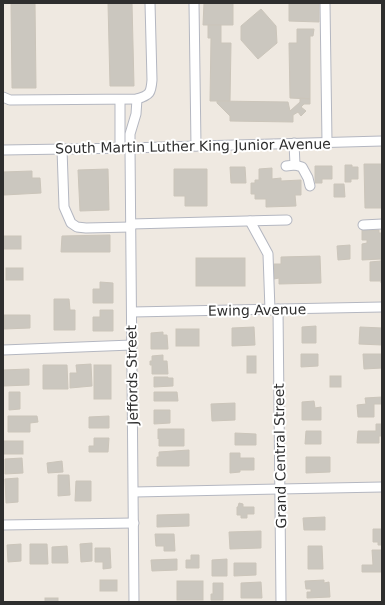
<svg xmlns="http://www.w3.org/2000/svg" width="385" height="605" font-family="'DejaVu Sans',sans-serif">
	<style>
		.building { fill: #cbc7bf; stroke: #cbc5ba }
		.lines { fill: none; stroke-linecap: round; stroke-linejoin: round }
		.minor-casing { stroke: #b4b7c1; stroke-width: 11 }
		.minor { stroke: #fff; stroke-width: 9 }
		.labels { text-anchor: middle; stroke-width: 4; stroke-linejoin: round; paint-order: stroke }
		.street-label { font-size: 14px; fill: #2e2e2e; stroke: #fff }
	</style>
	<rect width="100%" height="100%" fill="#efe9e1"/>
	<g class="building">
		<path d="M11,3H35L36,88H12Z"/>
		<path d="M108,3H132L134,86H110Z"/>
		<path d="M204,3H233V25H203Z"/>
		<path d="M289,3H319V22L289,21Z"/>
		<path d="M261,9L276,26L277,43L258,59L241,40V26Z"/>
		<path d="M208,25H221V43H231L230,101H210L211,38H208Z"/>
		<path d="M297,29H314L313,36H310V99L290,98L289,43H297Z"/>
		<path d="M300,98L310,99V104H304L301,107L306,111L301,116L298,112L293,115V122L230,121V116L217,103V101L288,102L290,111L300,102Z"/>
		<path d="M364,164H382V208H365Z"/>
		<path d="M345,165H352V167H358V179H351V182H345Z"/>
		<path d="M315,166H332V179H322V183H315Z"/>
		<path d="M230,167H245L246,183H231Z"/>
		<path d="M272,168V179L281,178V181L301,180V195H295L296,206L266,207V199H255V194H251V183H255V180H259V169Z"/>
		<path d="M108,169L109,210L80,211L78,170Z"/>
		<path d="M174,169H207V206H185V196H174Z"/>
		<path d="M32,171V178H40L41,193L4,195L3,172Z"/>
		<path d="M334,184H344L345,197H334Z"/>
		<path d="M362,230H379V233H382V283H381V281H370V262L381,261V259L362,260V244L367,243V240H362Z"/>
		<path d="M110,235V252H61L62,236Z"/>
		<rect x="3" y="236" width="18" height="13"/>
		<path d="M350,245V259L338,260L337,246Z"/>
		<path d="M320,256L321,283L279,284V278L274,279V264H281V257Z"/>
		<rect x="196" y="258" width="49" height="28"/>
		<rect x="6" y="268" width="17" height="12"/>
		<path d="M100,282L113,283V303H93V289H100Z"/>
		<path d="M54,299H69L70,310H75V330H54Z"/>
		<path d="M100,310H113V331H93V317H100Z"/>
		<path d="M4,315H30V328L4,329Z"/>
		<path d="M316,326V343H302V327Z"/>
		<path d="M254,327L255,345L232,346V328Z"/>
		<path d="M360,327L382,328V345L359,344Z"/>
		<rect x="176" y="329" width="23" height="17"/>
		<path d="M163,332V335H167L168,349H151V333Z"/>
		<path d="M301,354H318V366L301,367Z"/>
		<path d="M363,354H382V368L364,369Z"/>
		<path d="M163,355V361H167L168,374H152V365H150V361H152V356Z"/>
		<rect x="247" y="356" width="9" height="17"/>
		<path d="M91,364L92,386L70,388V373H77L76,365Z"/>
		<path d="M43,365H67L68,389H43Z"/>
		<rect x="94" y="365" width="17" height="34"/>
		<path d="M29,369V385L3,386V370Z"/>
		<rect x="330" y="376" width="11" height="11"/>
		<path d="M154,377H168V378H173V386L154,387Z"/>
		<path d="M9,392H20V409L9,410Z"/>
		<path d="M154,392H177L178,401H154Z"/>
		<path d="M382,397V404H374V417H358L357,405L366,404L365,398Z"/>
		<path d="M314,401L315,408L321,407V420H302V402Z"/>
		<path d="M235,403V420L212,421L211,404Z"/>
		<path d="M154,410H170V423L154,424Z"/>
		<path d="M8,416H37L38,422L30,423V432H8Z"/>
		<path d="M109,416V428H89V417Z"/>
		<path d="M376,424H382V436H379V443H357L358,431H376Z"/>
		<path d="M158,429H184V446H159V438L158,439Z"/>
		<path d="M306,431H321V444H305Z"/>
		<path d="M235,433L256,434V445H235Z"/>
		<path d="M94,438H109L108,452H89V446H94Z"/>
		<rect x="3" y="441" width="20" height="13"/>
		<path d="M189,450V466H157V457H159V452Z"/>
		<path d="M230,453H240V458H254V470H240V472L230,473Z"/>
		<path d="M306,457H330V472L306,473Z"/>
		<path d="M22,458L23,473L5,474V459Z"/>
		<path d="M62,461L63,472L48,473L47,463Z"/>
		<path d="M58,475H69L70,495L58,496Z"/>
		<path d="M18,478V502L6,503L5,479Z"/>
		<path d="M76,481H91V501H75Z"/>
		<path d="M239,503L243,504V507H254V514H247V518H241V515H237V507H238Z"/>
		<path d="M189,514V526L157,527V515Z"/>
		<path d="M325,517V530H304L303,518Z"/>
		<path d="M373,529H382V545H378V542H373Z"/>
		<path d="M261,531V548L230,549L229,532Z"/>
		<path d="M155,534H174L175,551H164V546H156Z"/>
		<path d="M92,543V561L81,562L80,544Z"/>
		<path d="M21,544V561L8,562L7,545Z"/>
		<path d="M30,544H47L48,564H30Z"/>
		<path d="M67,546L68,563H52V547Z"/>
		<path d="M308,546H322L323,569H308Z"/>
		<path d="M95,548H110L111,568L103,569V562H95Z"/>
		<path d="M372,550H382V572H362V565H373Z"/>
		<path d="M191,555H199V568H186V560H191Z"/>
		<path d="M177,559V570L152,571L151,560Z"/>
		<path d="M227,559V576H212V560Z"/>
		<path d="M234,563H256V575L234,576Z"/>
		<rect x="100" y="580" width="17" height="11"/>
		<path d="M324,580V583L329,582L330,597L307,598V592H311V589H306L305,581Z"/>
		<rect x="177" y="581" width="26" height="19"/>
		<path d="M261,582L262,598H241V583Z"/>
		<path d="M213,583H223V600H211V594H213Z"/>
		<rect x="45" y="598" width="13" height="4"/>
	</g>
	<g class="lines">
		<g class="minor-casing">
			<g id="minor">
				<path d="M194,3L196,146"/>
				<path d="M325,3L327,142"/>
				<path d="M3,97L10,100L137,99C150,95 151,93 152,80L150,3"/>
				<path d="M120,100V148"/>
				<path d="M62,149L64,207L71,223L77,227L86,228L131,227"/>
				<path d="M3,150L130,148L196,146L382,141"/>
				<path d="M295,165L302,167L308,178L310,186"/>
				<path d="M286,166L295,165L294,143"/>
				<path d="M250,221L268,254L270,310"/>
				<path d="M131,224L287,220"/>
				<path d="M363,225L382,224"/>
				<path d="M278,309L281,602"/>
				<path d="M132,312L382,307"/>
				<path d="M3,350L132,345"/>
				<path d="M134,492L382,487"/>
				<path d="M3,525L134,523"/>
				<path d="M134,602L130,148V134L136,114L137,99"/>
			</g>
		</g>
		<use href="#minor" class="minor"/>
	</g>
	<g class="labels">
		<g class="street-label">
			<text transform="translate(193 146) rotate(-1)" y="5">South Martin Luther King Junior Avenue</text>
			<text transform="translate(257 310) rotate(-1)" y="5">Ewing Avenue</text>
			<text transform="translate(132 375) rotate(-91)" y="5">Jeffords Street</text>
			<text transform="translate(280 456) rotate(-91)" y="5">Grand Central Street</text>
		</g>
	</g>
	<rect width="385" height="605" fill="none" stroke="#2e2e2e" stroke-width="8"/>
</svg>
